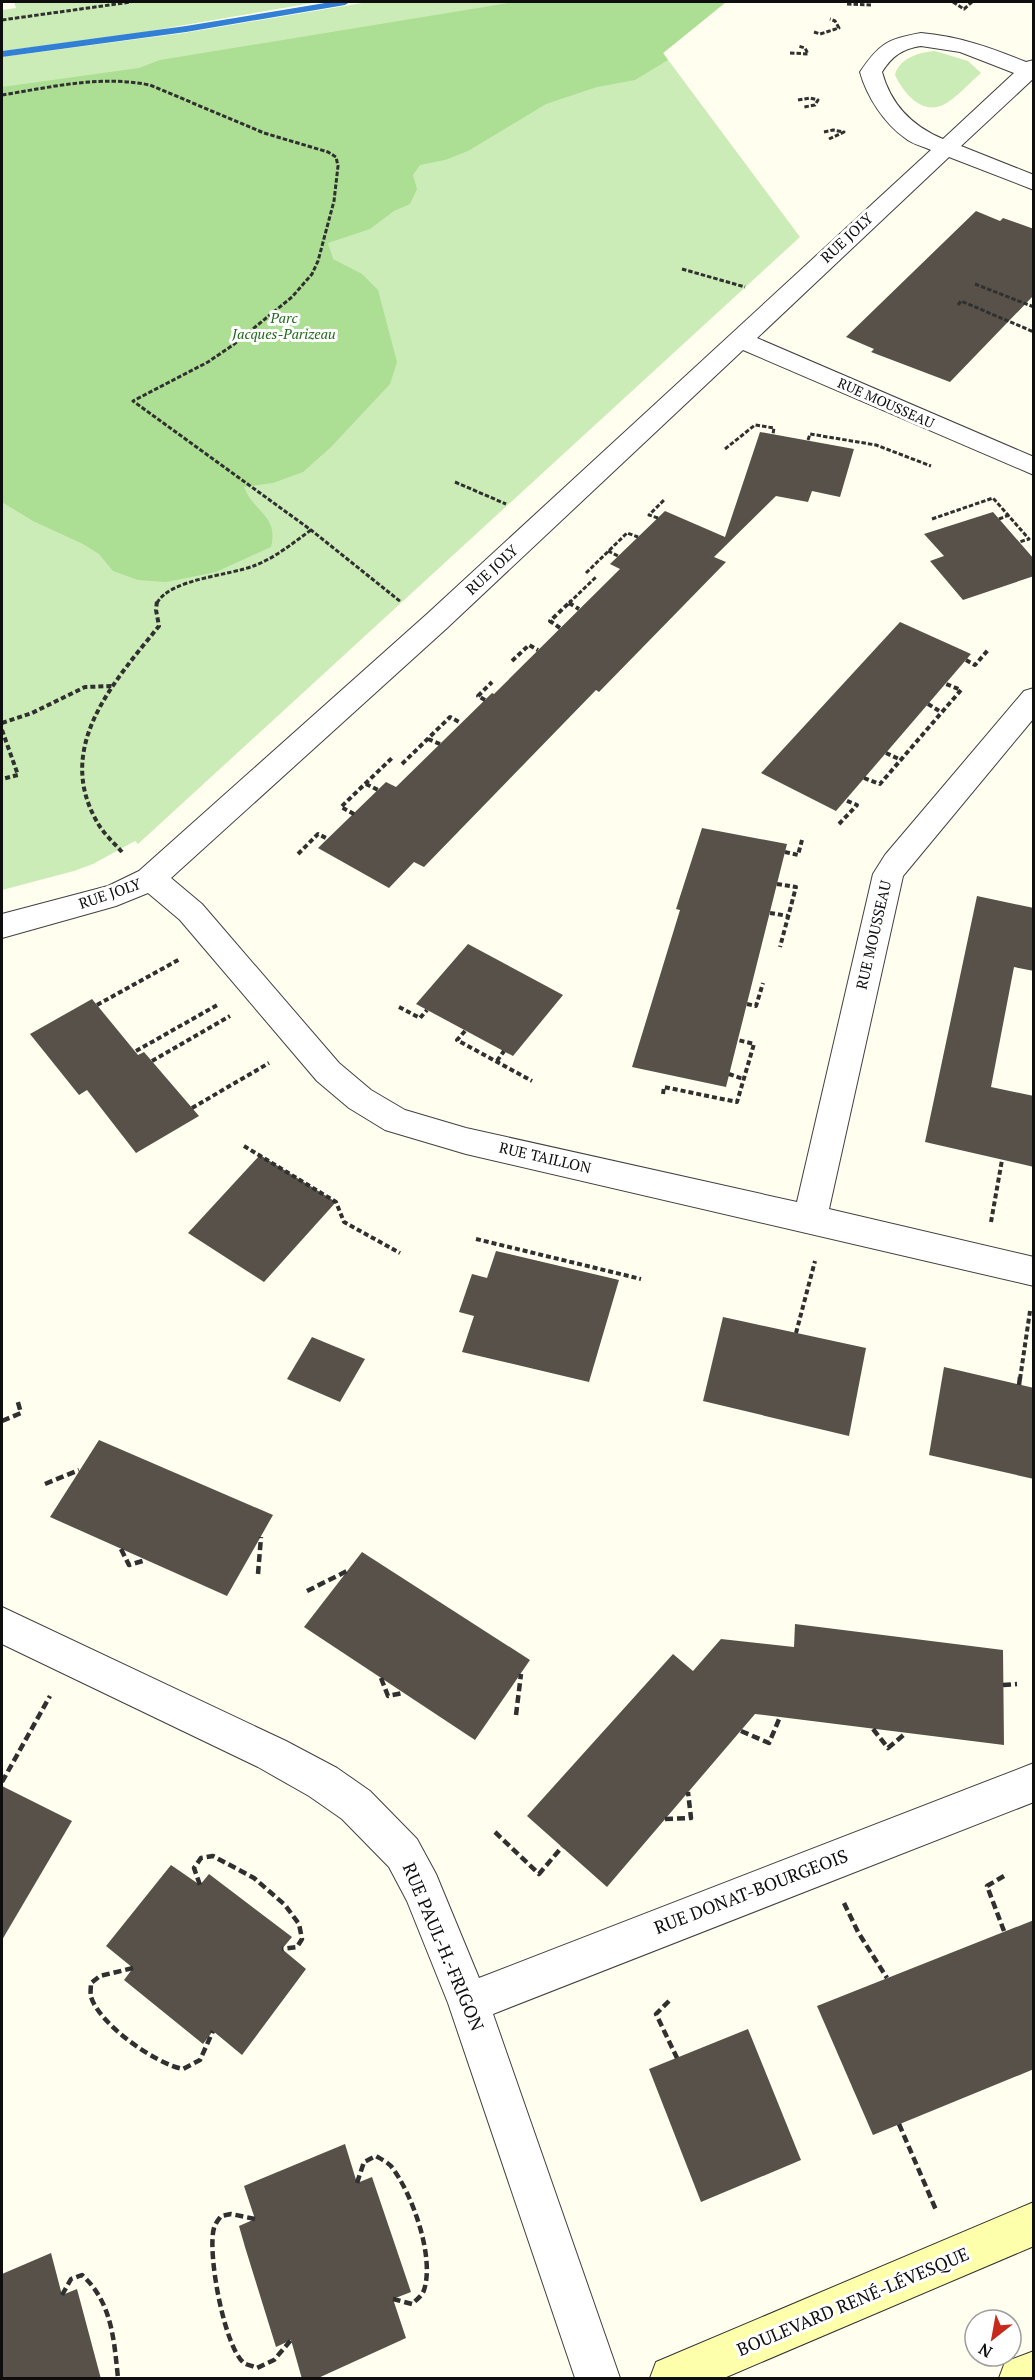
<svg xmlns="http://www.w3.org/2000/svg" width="1035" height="2380" font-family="'PT Serif',serif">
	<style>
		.green { fill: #cbecb6 }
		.forest { fill: #acde94 }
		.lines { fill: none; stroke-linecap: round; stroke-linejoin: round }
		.stream { fill: #3280d6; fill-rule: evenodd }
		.building { fill: #57514a }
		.minor-casing { stroke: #414141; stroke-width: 2 }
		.secondary-casing { stroke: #303030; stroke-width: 2 }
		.path-far2 { stroke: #303030; stroke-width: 3; stroke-dasharray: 4.5 2; stroke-linecap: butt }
		.path-far1 { stroke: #303030; stroke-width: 4; stroke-dasharray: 5 3; stroke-linecap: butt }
		.path { stroke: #303030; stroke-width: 4.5; stroke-dasharray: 8 4; stroke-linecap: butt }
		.minor { fill: #fff; fill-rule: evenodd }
		.secondary { fill: #feffaa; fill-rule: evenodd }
		.labels { text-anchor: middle; stroke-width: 6; stroke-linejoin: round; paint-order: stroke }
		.far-park-label { font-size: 14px; font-style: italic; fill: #206a1a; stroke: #fff }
		.far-street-label { font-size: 14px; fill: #0e0e0e; stroke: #fff }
		.street-label { font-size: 15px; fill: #0e0e0e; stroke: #fff }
		.near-street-label { font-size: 18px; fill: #0e0e0e; stroke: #fff }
	</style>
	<rect width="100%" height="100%" fill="#fffeef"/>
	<g class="green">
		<path d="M14,2H318L121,36L2,51V10L16,8Z"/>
		<path d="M368,2H726L663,53L800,237L138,844L135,841L93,864L74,871L2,890V57L184,33Z"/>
		<path d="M935,51L968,61L981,73C970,82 957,98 943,105C921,115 903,92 895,75C899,58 920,52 935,51Z"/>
	</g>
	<path class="forest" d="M515,2H726L663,53L668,60L635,80L597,87L546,104L468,151L445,160L420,165L413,175L417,189L410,204L394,211L370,229L328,243L333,259L362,274L378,290L397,362L390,384L331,447L303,472L273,483L244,487C253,512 279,515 271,547L216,572L166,582L138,580L113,571L99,554L83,544L33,521L2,502V87L139,68L160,60Z"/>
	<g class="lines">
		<path class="stream" d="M331,2H350L345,5L186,32L2,57V51L186,26Z"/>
	</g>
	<g class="building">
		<path d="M976,211L1000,221L1003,218L1034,229V295L950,382L871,352L874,349L846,337Z"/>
		<path d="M760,432L854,449L840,497L812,491L808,502L776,496L714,557L726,562L599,692L596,690L424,867L414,862L389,888L318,848L386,782L396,787L492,693L494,694L620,569L610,564L665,511L725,537Z"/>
		<path d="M993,512L1034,559V576L963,600L930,561L944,556L924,534Z"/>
		<path d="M900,622L971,654L836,811L761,773Z"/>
		<path d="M702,828L787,844L726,1087L632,1067L680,910L676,909Z"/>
		<path d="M977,896L1034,908V971L1014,967L991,1087L1034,1096V1167L925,1142Z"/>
		<path d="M468,944L563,995L513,1056L416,1004Z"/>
		<path d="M92,999L138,1055L144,1052L199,1116L136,1153L87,1090L79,1095L30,1034Z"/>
		<path d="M260,1155L336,1202L264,1282L188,1233Z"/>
		<path d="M496,1251L619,1280L589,1382L462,1352L474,1316L459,1312L472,1274L487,1278Z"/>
		<path d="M723,1317L866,1348L849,1436L703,1401Z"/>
		<path d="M312,1337L365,1359L340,1402L287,1379Z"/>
		<path d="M944,1367L1034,1388V1479L929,1455Z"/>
		<path d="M99,1440L273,1515L227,1596L50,1517Z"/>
		<path d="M362,1552L530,1660L475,1740L304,1627Z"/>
		<path d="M795,1624L1003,1650L1004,1745L755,1714L607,1887L527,1816L673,1654L693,1671L721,1639L794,1647Z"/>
		<path d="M2,1786L72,1821L2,1940Z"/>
		<path d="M171,1865L200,1885L209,1874L292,1937L282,1949L306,1969L242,2055L213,2031L203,2044L124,1980L133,1968L106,1946Z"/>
		<path d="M1034,1920V2069L873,2135L817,2006Z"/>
		<path d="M748,2029L801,2160L701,2202L649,2069Z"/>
		<path d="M345,2144L357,2183L372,2177L411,2292L393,2299L406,2338L316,2379H302L291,2340L276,2347L245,2247L239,2226L255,2219L244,2186Z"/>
		<path d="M51,2253L62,2295L77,2289L101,2379H2V2274Z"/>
	</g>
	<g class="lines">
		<g class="minor-casing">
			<g id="minor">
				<path d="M921,33C958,36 992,48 1026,62L1034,60V78L961,146L1034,175V190L949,157L757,338L1034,457V475L743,350L447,628L171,878L202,904L339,1063L371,1090L405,1110L466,1128L797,1202L873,874L885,855L1024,691L1034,688V718L903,876L829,1209L1034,1257V1286L466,1154L385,1130L349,1108L317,1081L180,920L148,893L116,906L2,938V914L108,886L139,871L427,614L931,150C922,146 912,144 905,138C884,123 867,97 860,72C879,44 887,39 921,33ZM921,46L960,52L1014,73L943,139C912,126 891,105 882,72C892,56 902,49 921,46Z"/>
				<path d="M2,1607L286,1741L337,1768L370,1791L417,1839L436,1874L479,1978L1034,1763V1802L493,2014L620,2378H575L448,2003L407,1901L389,1867L342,1819L309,1796L258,1767L2,1644Z"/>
			</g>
		</g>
		<g class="secondary-casing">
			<g id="secondary">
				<path d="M1034,2202V2246L724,2378H650L656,2362Z"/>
				<path d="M1034,2351V2378H999L1005,2362Z"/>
			</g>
		</g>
		<g class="path-far2">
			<path d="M953,2L964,9L972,2"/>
			<path d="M847,4L872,5"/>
			<path d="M2,20L131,2"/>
			<path d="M814,32L820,34L839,28L835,21L830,19"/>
			<path d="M790,53L808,54L805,48L798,46"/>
			<path d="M2,95C52,87 100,75 150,85L264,133L328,152L336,157L338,166L334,201L318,261L312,274L292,297L233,345L208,362L133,401L311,530L401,602"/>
			<path d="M798,100L810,98L818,100L815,105L804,107"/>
			<path d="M824,132L833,130L844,132L829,139"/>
			<path d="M682,269L745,287"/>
			<path d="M975,284L1034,307"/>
			<path d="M958,305L961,301L1034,332"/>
			<path d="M808,440L810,434L876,445L931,466"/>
			<path d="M725,449L755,425L774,428L773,434"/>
			<path d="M455,482L506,504"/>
			<path d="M658,518L649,515L664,500"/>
			<path d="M932,519L993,498L1029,539L1019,542"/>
			<path d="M999,519L1009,515"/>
			<path d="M608,551L618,556"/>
			<path d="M586,573L627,533L638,537"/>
			<path d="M157,603C171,578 230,576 256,565C276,557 293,543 311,530"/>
			<path d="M569,603L596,577"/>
		</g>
		<g class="path-far1">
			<path d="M569,603L579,609"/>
			<path d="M560,628L550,621L571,601"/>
			<path d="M966,660L975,665L988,650"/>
			<path d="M512,661L529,645L538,650"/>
			<path d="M485,700L478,696L492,682"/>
			<path d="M928,704L941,712"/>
			<path d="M2,723L32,713L85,687L113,686"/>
			<path d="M2,730L18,775L2,779"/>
			<path d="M428,739L440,744"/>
			<path d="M886,753L901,760"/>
			<path d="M402,764L450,717L461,723"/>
			<path d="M864,778L880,784L961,690L946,684"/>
			<path d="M366,784L378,790"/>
			<path d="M354,814L341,807L392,758"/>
			<path d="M839,824L857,805L845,800"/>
			<path d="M122,852C113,842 102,832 96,820C55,746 114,682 159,626L156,610L157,601"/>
			<path d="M785,852L798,855L802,840"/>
			<path d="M298,854L318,834L328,839"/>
			<path d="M777,884L796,887L780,947"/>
			<path d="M770,913L788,916"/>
			<path d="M747,1004L756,1006L763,983"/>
			<path d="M97,1005L180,959"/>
			<path d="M399,1007L420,1018L427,1010"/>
			<path d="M465,1031L457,1040L532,1081"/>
			<path d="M136,1051L219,1004"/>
			<path d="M152,1061L230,1016"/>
			<path d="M497,1061L504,1051"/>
			<path d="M729,1074L743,1079"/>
			<path d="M663,1094L664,1087L737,1102L754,1044L738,1040"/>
			<path d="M192,1108L269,1063"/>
			<path d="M244,1146L336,1202L344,1222L400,1253"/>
			<path d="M991,1222L1002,1160"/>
			<path d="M476,1239L641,1279"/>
			<path d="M796,1333L815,1261"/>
			<path d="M1020,1379L1030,1311"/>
		</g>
		<g class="path">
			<path d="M1019,1385L1020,1377"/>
			<path d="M2,1421L21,1413L17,1399"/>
			<path d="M45,1484L79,1470"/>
			<path d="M121,1549L129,1565L146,1560"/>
			<path d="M258,1574L261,1537"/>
			<path d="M307,1591L347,1571"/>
			<path d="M381,1678L388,1696L403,1693"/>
			<path d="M1003,1685L1017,1684"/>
			<path d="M516,1715L521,1674"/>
			<path d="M873,1729L888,1748L906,1733"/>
			<path d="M741,1731L769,1743L780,1717"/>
			<path d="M2,1782L50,1696"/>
			<path d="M665,1819L691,1818L688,1792"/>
			<path d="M495,1832L539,1874L562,1847"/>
			<path d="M1004,1876L987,1886L1004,1931"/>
			<path d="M200,1885L194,1868L201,1858L213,1856L254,1878L285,1905L299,1924L302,1939L297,1947L282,1949"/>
			<path d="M844,1903L858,1932L887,1978"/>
			<path d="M133,1968L100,1976L91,1983C91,1987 90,1993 91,1997C100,2025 156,2064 183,2069L200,2060L213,2031"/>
			<path d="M669,2001L656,2014L677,2058"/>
			<path d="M899,2124L936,2210"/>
			<path d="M357,2183L364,2162L376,2156C381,2159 387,2162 391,2166C412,2193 435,2257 424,2290C422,2296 416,2300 412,2304L393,2299"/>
			<path d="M255,2219L231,2214L221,2216C218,2220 215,2224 214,2228C207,2252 224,2347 244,2363C247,2365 253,2366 257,2368L274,2360L291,2340"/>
			<path d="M62,2295L71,2279L82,2275C112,2302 114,2340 118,2378"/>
		</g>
		<use href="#minor" class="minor"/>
		<use href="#secondary" class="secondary"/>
	</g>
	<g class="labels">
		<g class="far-park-label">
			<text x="284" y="323">Parc<tspan x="284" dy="16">Jacques-Parizeau</tspan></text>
		</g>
		<g class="far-street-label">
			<text transform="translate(886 403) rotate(24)" y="5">RUE MOUSSEAU</text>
		</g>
		<g class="street-label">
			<text transform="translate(847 238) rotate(-43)" y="5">RUE JOLY</text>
			<text transform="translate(492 570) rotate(-43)" y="5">RUE JOLY</text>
			<text transform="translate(110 894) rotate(-19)" y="5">RUE JOLY</text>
			<text transform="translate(874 935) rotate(-77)" y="5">RUE MOUSSEAU</text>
			<text transform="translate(545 1158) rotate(13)" y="5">RUE TAILLON</text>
		</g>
		<g class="near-street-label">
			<text transform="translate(751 1892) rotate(-21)" y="6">RUE DONAT-BOURGEOIS</text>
			<text transform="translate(443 1947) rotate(67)" y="6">RUE PAUL-H.-FRIGON</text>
			<text transform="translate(853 2302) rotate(-23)" y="6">BOULEVARD RENÉ-LÉVESQUE</text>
		</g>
	</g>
	<rect width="1035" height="2380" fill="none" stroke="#0e0e0e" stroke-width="6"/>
	<g transform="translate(993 2338) rotate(211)"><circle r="28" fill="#ffffff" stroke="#9f9f9f" stroke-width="1.5"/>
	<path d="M0-4.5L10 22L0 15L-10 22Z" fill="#c72a1d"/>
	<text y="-9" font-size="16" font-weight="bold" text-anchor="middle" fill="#0e0e0e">N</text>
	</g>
</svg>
